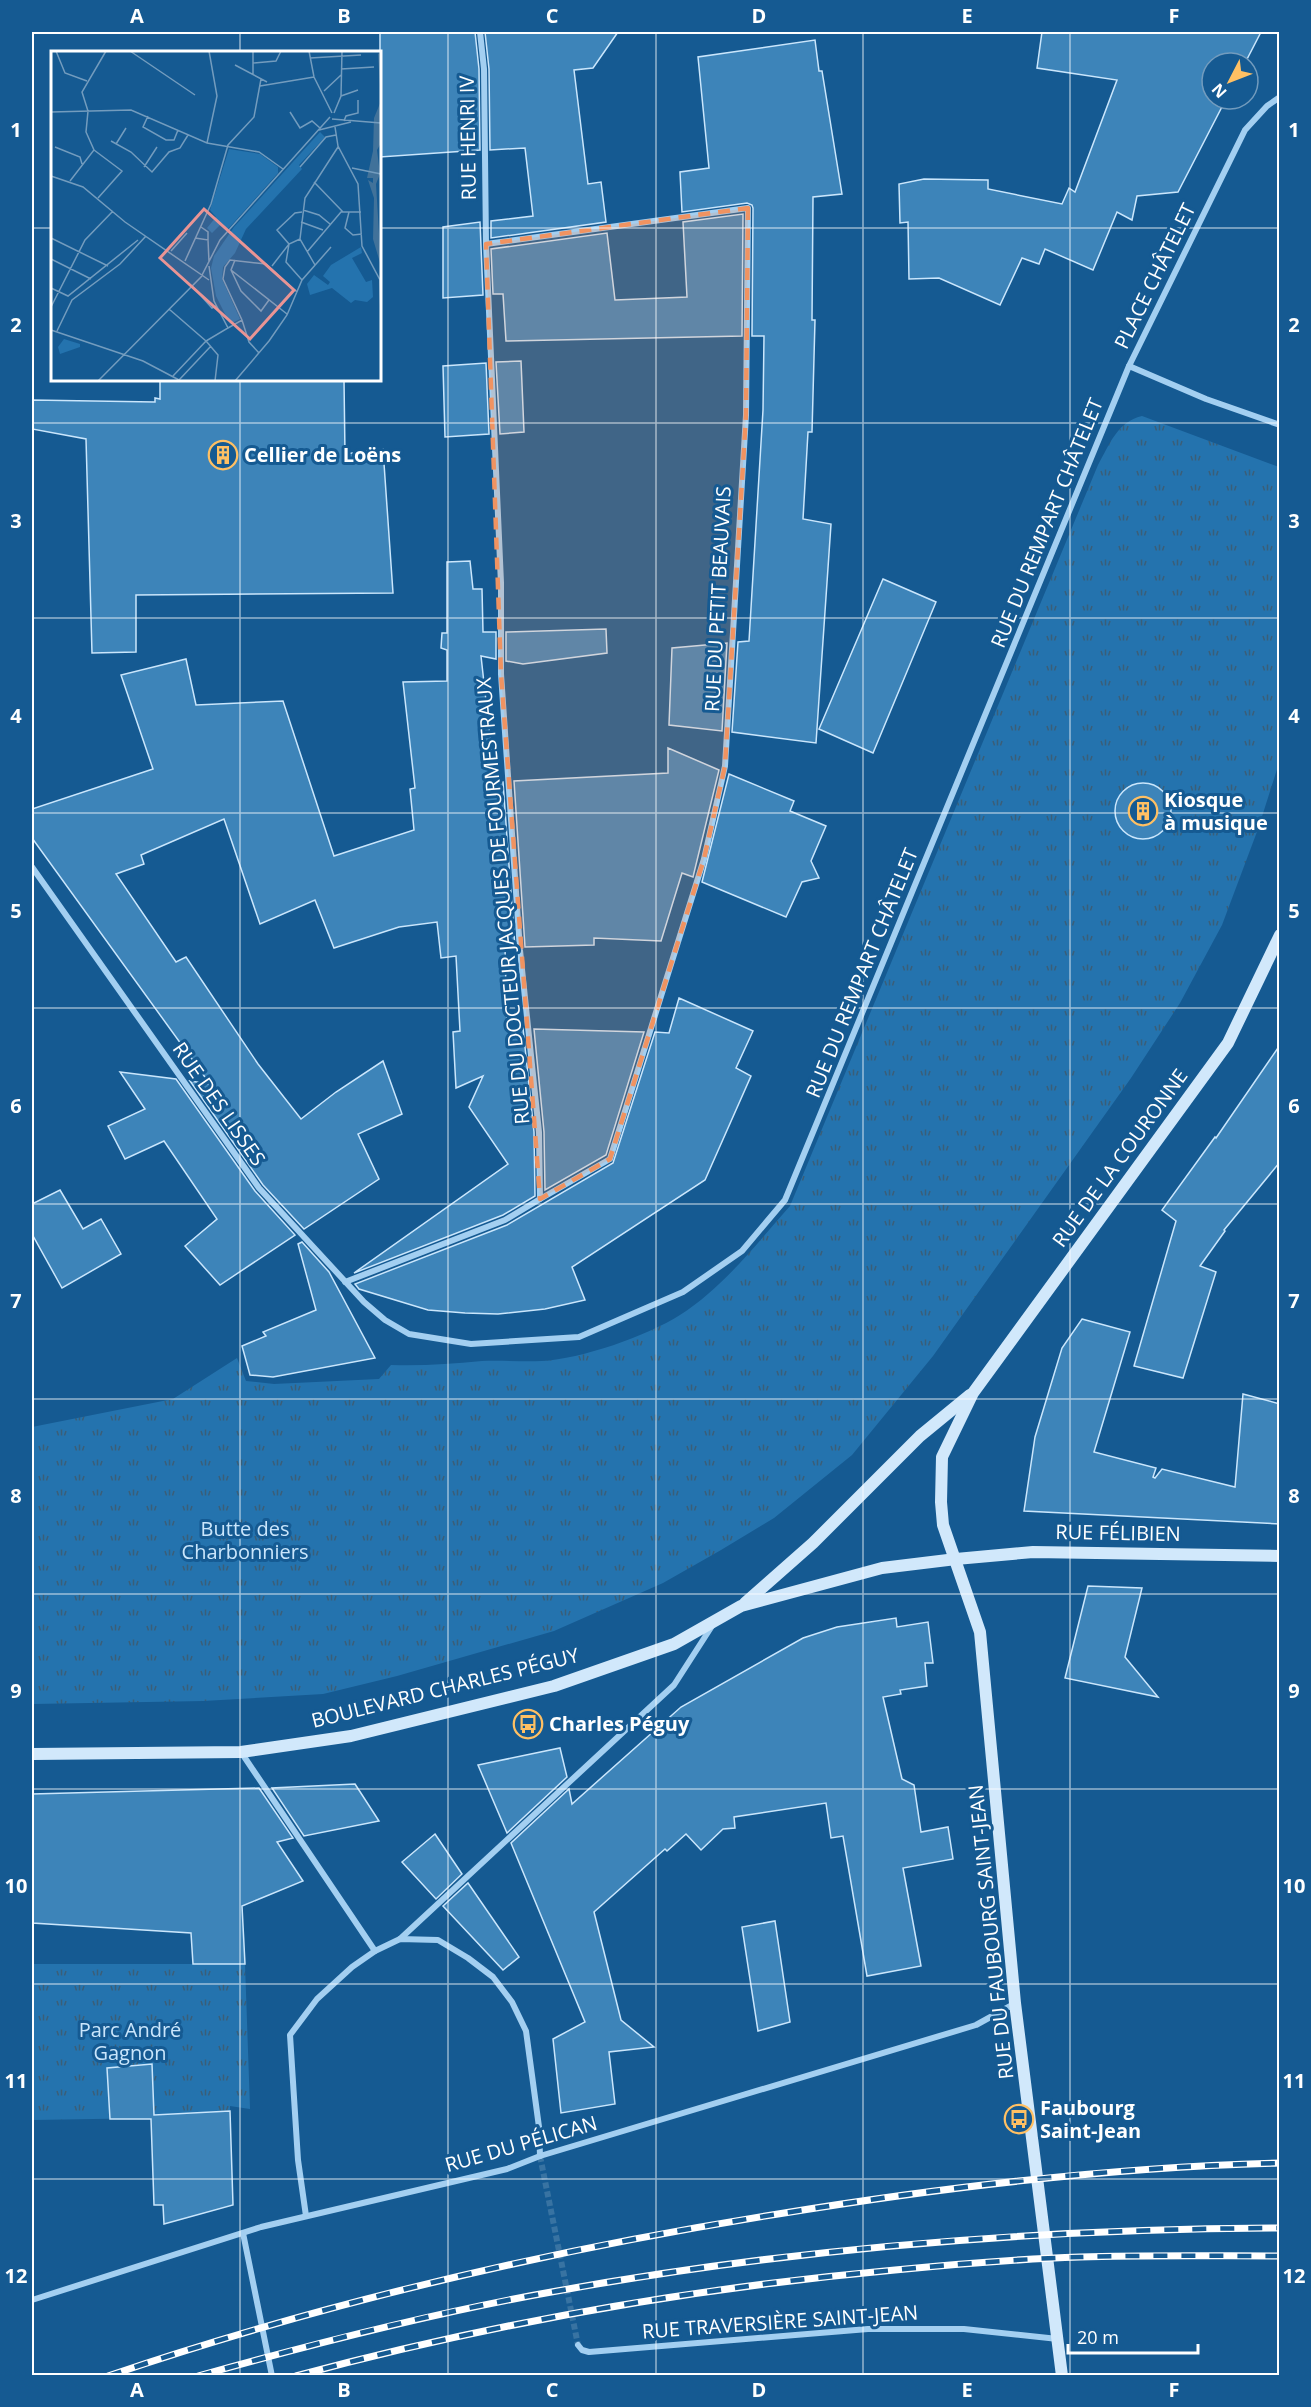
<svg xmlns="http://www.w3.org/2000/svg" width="1311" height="2407" font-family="'Open Sans',sans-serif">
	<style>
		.park { fill: url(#park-tufts) }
		.building { fill: #3d84b9; stroke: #cae6fc; stroke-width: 1.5 }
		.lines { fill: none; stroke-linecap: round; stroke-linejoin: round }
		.minor-tunnel { stroke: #3873a2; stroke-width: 6; stroke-dasharray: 6 3; stroke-linecap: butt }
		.minor { stroke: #a3cff1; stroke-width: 6 }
		.secondary { stroke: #d1e8fb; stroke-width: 12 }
		.rail-casing { stroke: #fff; stroke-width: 7 }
		.rail { stroke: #155a92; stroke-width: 4.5; stroke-dasharray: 14; stroke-linecap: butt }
		.marked { fill: #f09361; fill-opacity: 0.2; stroke: #f09361; stroke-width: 4.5; stroke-dasharray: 12 8; stroke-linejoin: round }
		.grid { fill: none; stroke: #fff; stroke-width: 1.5; stroke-opacity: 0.55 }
		.labels { text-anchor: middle; stroke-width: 6; stroke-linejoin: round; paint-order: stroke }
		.street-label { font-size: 20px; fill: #fff; stroke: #155a92 }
		.poi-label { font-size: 20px; font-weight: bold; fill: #fff; stroke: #155a92; text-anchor: start }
		.park-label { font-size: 20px; fill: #cae6fc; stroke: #155a92 }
		.inset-road { fill: none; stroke: #739cbe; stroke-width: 1.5 }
		.view { fill: #ea9494; fill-opacity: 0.15; stroke: #ea9494; stroke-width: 3 }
		.inset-edge { fill: none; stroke: #fff; stroke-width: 3 }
		.neatline { fill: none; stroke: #fff; stroke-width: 2 }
		.grid-label { font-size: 20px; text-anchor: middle; font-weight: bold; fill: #fff }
	</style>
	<defs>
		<pattern id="park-tufts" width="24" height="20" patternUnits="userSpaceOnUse" patternTransform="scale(1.5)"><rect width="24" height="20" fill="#2473ae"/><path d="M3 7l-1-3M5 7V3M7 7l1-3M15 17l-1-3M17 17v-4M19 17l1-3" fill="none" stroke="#3a5e78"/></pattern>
	</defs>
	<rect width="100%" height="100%" fill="#155a92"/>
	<g class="park">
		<path d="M1142,416L1279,467V763L1258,829L1222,925L1180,1003L1131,1078L933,1356L852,1455L774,1518L721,1550L663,1583L554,1631L397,1676L323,1694L203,1701L32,1704V1427L173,1399L237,1358L246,1381L274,1384L379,1379L391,1365C422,1366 451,1364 482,1361C502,1360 522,1362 542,1361C581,1359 647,1336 680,1315C724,1287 756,1244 790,1206L1098,465C1110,444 1117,422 1142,416Z"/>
		<path d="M32,1964H245L250,2109L230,2106V2111L154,2115V2118L32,2120Z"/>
	</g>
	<g class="building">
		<path d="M380,32H475L479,69L480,150L380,157Z"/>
		<path d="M485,32H618L593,68L574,70L588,184L601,182L606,222L491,238V221L533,216L525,148L490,150L489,69Z"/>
		<path d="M1042,32H1261L1245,63H1212V99H1226L1178,192L1137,196L1132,220L1117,212L1093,270L1045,249L1039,264L1022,258L1000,305L939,278L909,279L908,222L900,223L899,184L924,179L988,180V189L1062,204L1069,188L1075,192L1117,80L1037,68Z"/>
		<path d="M815,40L819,71H822L842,194L813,197L812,320H815L812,432H808L803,519L831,524L816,743L732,732L738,642L749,641L763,410L764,336H752L753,208L752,205L747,203L682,212L680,172L709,168L698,57Z"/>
		<path d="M743,214L742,336L506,341L503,294H493L491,249L607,233L615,300L687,297L683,222Z"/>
		<path d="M480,222L483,295L443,298V227Z"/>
		<path d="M521,361L524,432L500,434L496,362Z"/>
		<path d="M486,363L489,434L445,437L443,366Z"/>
		<path d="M160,380H344L345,454L383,449L393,593L136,595V652L92,653L86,439L32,429V400L155,402V398L160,399Z"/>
		<path d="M470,561L473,589H482L483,632H496V659L481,656L495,782H503L515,948H505L507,1028H523L534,1132L535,1196L503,1215L354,1273L508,1164L469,1107L483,1076L456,1088L453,1032L460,1031L456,956L441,958L437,922L399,927L334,948L315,900L260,924L224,819L141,855L144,864L116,874L176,962L186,957L258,1064L301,1119L336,1092L383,1061L402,1114L358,1134L379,1179L304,1229L263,1185L190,1081L210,1084L32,838V809L153,769L121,675L186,659L196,705L283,701L334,856L414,830L410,789L415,788L403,682L447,681V650L441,648L442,633H447V562Z"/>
		<path d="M883,579L936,602L873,753L819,729Z"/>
		<path d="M606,629L607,653L523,664L506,661V632Z"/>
		<path d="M727,643L722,731L669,725L672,648Z"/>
		<path d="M668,748L719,770L693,877L682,873L661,941L594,938V945L525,947L514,781L668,773Z"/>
		<path d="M729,774L794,801L790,811L826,826L811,861L819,878L802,882L786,917L702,882Z"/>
		<circle cx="1143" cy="811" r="28"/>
		<path d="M679,998L753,1031L736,1068L751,1076L705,1180L572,1267L585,1300L545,1309L498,1314L465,1313L428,1310L359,1289L355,1284L507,1225L613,1163L655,1032L669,1033Z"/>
		<path d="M534,1029L644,1032L606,1155L545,1190L544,1132Z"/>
		<path d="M1280,1045V1162L1224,1230L1225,1231L1200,1266L1216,1272L1183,1378L1134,1366L1176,1221L1162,1210L1215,1137L1216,1138Z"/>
		<path d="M120,1072L176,1079L255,1191L295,1235L220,1285L185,1246L217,1219L164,1141L125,1159L108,1126L145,1109Z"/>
		<path d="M60,1190L83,1229L101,1219L121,1254L62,1288L32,1234V1204Z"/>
		<path d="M302,1242L329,1272L375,1358L273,1377L250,1375L242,1346L266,1336L263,1332L316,1310L298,1244Z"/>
		<path d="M1082,1319L1130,1332L1094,1452L1156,1468L1153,1477L1155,1478L1162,1469L1235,1487L1243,1394L1280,1404V1524L1024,1511L1035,1437L1062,1348Z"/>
		<path d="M1088,1586L1142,1588L1125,1657L1158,1697L1065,1678Z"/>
		<path d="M896,1618L897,1627L928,1622L933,1663H925L927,1686L900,1690L901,1694L883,1697L902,1779L914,1785L921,1832L948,1827L953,1859L903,1868L921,1966L867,1976L843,1836L831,1838L826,1803L734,1817L735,1828L723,1829L701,1850L686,1834L667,1851L665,1849L594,1912L621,2020L654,2047L609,2052L615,2104L561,2113L553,2039L585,2022L511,1843L569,1789L572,1804L681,1707L803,1638L837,1627Z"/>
		<path d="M560,1748L567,1777L507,1833L478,1765Z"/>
		<path d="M355,1784L379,1821L304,1836L272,1788Z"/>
		<path d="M259,1788L293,1838L277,1842L303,1881L242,1906L245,1964H193L191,1933L32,1923V1794Z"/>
		<path d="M435,1834L462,1874L436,1899L402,1862Z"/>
		<path d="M468,1883L519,1957L503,1970L443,1906Z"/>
		<path d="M775,1921L790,2022L758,2031L742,1927Z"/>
		<path d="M152,2064L154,2115L230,2111L233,2205L164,2224L163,2205H154L151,2119H110L107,2068Z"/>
	</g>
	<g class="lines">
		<path class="minor-tunnel" d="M540,2156L578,2345"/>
		<g class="minor">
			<path d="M1280,97L1267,106L1245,130L1129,366L1206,399L1280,425"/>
			<path d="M486,244L748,208L746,415L725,766L704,859L610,1159L540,1199"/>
			<path d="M32,867L259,1188L364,1302L385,1320L409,1334L471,1344L579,1337L683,1292L742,1251L785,1200L1129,366"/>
			<path d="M345,1282L505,1220L540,1199L539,1132L520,950L501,674V583L486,244L484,69L480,32"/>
			<path d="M241,1752L375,1951"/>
			<path d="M400,1939L674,1685L712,1626"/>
			<path d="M306,2216L298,2160L290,2035L317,1999L352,1967L375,1951L400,1939L438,1940L468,1958L493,1977L512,2002L526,2031L539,2127L540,2156"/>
			<path d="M243,2233L272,2376"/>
			<path d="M32,2300L261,2227L507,2169L540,2156L976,2025L1014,2004"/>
			<path d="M578,2345L582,2350L589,2352L868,2329H964L1058,2339"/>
		</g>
		<g class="secondary">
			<path d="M745,1603L813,1543L920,1436L970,1395"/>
			<path d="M32,1754L241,1752L351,1736L554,1686L674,1644L741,1606L882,1568L956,1559L1033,1552L1280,1556"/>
			<path d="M1062,2376L1015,2003L980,1632L943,1525L941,1502L942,1457L973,1393L1228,1043L1280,935"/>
		</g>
		<g class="rail-casing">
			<g id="rail">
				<path d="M108,2376C326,2302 551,2250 778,2214C944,2187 1111,2167 1280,2163"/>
				<path d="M198,2376C316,2343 436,2312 557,2291C795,2248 1038,2229 1280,2228"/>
				<path d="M296,2376C493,2323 693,2288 895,2270C957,2264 1018,2259 1080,2257C1146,2255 1213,2256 1280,2256"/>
			</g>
		</g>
		<use href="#rail" class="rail"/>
	</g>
	<path class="marked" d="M748,208L746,415L725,766L704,859L610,1159L540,1199L501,674L486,244Z"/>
	<path class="grid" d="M240,32V52M448,32V2376M656,32V2376M863,32V2376M1070,32V2376M32,228H52M380,228H1280M240,380V2376M32,423H1280M32,618H1280M32,813H1280M32,1008H1280M32,1204H1280M32,1399H1280M32,1594H1280M32,1789H1280M32,1984H1280M32,2179H1280"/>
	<defs>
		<g id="building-ring" transform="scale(1.5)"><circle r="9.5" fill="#155a92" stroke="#ffc063" stroke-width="1.5"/><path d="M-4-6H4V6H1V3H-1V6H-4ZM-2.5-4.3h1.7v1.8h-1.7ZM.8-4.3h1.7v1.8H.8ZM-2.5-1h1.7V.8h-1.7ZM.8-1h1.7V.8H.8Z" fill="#ffc063"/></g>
		<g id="bus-ring" transform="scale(1.5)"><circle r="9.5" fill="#155a92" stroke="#ffc063" stroke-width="1.5"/><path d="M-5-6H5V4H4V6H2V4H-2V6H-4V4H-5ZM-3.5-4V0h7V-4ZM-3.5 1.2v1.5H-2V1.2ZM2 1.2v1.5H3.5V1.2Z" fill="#ffc063"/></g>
	</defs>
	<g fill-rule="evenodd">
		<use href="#building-ring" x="223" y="455"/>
		<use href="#building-ring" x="1143" y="811"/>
		<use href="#bus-ring" x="528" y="1724"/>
		<use href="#bus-ring" x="1019" y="2119"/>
	</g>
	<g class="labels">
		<g class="street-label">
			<text transform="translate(468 138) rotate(-91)" y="7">RUE HENRI IV</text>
			<text transform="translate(1155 276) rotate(-64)" y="7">PLACE CHÂTELET</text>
			<text transform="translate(1047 523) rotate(-68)" y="7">RUE DU REMPART CHÂTELET</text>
			<text transform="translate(718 599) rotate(-87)" y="7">RUE DU PETIT BEAUVAIS</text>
			<text transform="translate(503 901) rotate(-95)" y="7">RUE DU DOCTEUR JACQUES DE FOURMESTRAUX</text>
			<text transform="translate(862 973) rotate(-68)" y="7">RUE DU REMPART CHÂTELET</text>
			<text transform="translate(219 1104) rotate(55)" y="7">RUE DES LISSES</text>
			<text transform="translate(1120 1158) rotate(-54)" y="7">RUE DE LA COURONNE</text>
			<text transform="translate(1118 1533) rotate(1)" y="7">RUE FÉLIBIEN</text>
			<text transform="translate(445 1688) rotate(-14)" y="7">BOULEVARD CHARLES PÉGUY</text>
			<text transform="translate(991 1932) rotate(-96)" y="7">RUE DU FAUBOURG SAINT-JEAN</text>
			<text transform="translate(521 2144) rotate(-16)" y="7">RUE DU PÉLICAN</text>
			<text transform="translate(780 2322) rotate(-4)" y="7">RUE TRAVERSIÈRE SAINT-JEAN</text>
		</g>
		<g class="poi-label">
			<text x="244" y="462">Cellier de Loëns</text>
			<text x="1164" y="807">Kiosque<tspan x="1164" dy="23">à musique</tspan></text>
			<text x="549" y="1731">Charles Péguy</text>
			<text x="1040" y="2115">Faubourg<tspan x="1040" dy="23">Saint-Jean</tspan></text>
		</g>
		<g class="park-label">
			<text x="245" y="1536">Butte des<tspan x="245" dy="23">Charbonniers</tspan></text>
			<text x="130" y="2037">Parc André<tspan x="130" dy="23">Gagnon</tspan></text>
		</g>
	</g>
	<g transform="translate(51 51)">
		<rect width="330" height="330" fill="#155a92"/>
		<path d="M13,288L29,293V296L9,303L7,296Z" fill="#2473ae"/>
		<path d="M269,81L274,86L248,114L251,118L195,178L184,202L172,216L171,228L189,268L179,273L165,245L160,217L163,205L183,176ZM178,98L209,103L227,116V122L177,178L170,173L161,182L156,177L165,166L159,159ZM310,196L311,202L301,207L315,231L321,229L322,246L316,251L304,249L300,252L281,237L259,244L256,233L263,224L277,234L279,231L272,225L280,214Z" fill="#2473ae"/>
		<path d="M330,0V92L326,99L329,123L325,133L330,215L322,188L323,147L317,129L322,132V127H316L322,100L323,67L330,50L327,3Z" fill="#41729a"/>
		<path class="inset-road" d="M5,0L14,22L36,30M79,0L144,44M258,0L263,26L281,62M259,7L310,4M202,12L225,10L230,0M184,14L216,31M290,18L323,16M202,23V0M209,35L263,26M273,40L290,24M290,45L307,39M0,61L80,59L156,92L208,101L232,118M239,61L249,77L261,70L269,77M283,62L290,45L291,0M97,65L92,76L115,89H123L127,79M281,68L330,72M293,70L295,65L307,62V49M284,76L287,95L307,133L311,195L329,229L330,264M268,79L300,71M60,90L80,101L101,121L118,101L129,97L137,84M156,92L166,45L158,0M65,93L75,77M4,96L29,106L31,113M43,99L71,120L47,147M93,116L106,96M249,116L275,86L285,84M301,117L330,123M0,125L32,136L74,171L158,229M19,130L43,99L35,81L37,60L31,41L55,0M263,131L292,161M330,134V194M252,159L268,164L279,173M298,161L294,177L302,184L311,183M250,171L272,179M0,187L57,215M144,187L157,189V181L150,176M157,189L158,211M120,200L136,182M256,201L290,161H310M0,208L40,228M184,209L180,219L236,263M134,210L160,153L177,94L203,66L210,28M264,214L249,188L254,147L287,96M158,215L163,250L177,277L155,290L167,304L164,330M221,215L238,193L249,188M180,219L190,240L210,260L218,249M251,229L235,211L238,193L226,179L244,162L251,161M142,236L161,257L165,255M0,237L17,245L87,189M0,256L34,189L62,160M118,258L155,290L122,325M191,269L172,228L174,216L179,209L215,213L246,241M177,277L191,269L198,291L208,302M0,279L92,310L130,330M6,280L21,249L69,213L95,185M128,329L160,295M47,330L150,226L169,189L279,66M184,330L218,290L236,264L251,229L280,196"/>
		<path class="view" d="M153,158L243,239L199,288L109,207Z"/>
		<rect width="330" height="330" class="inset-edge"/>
	</g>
	<rect width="1311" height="2407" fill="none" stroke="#155a92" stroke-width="66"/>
	<g transform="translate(1230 81) rotate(228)"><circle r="28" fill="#155a92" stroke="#739cbe" stroke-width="1.5"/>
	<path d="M0-4.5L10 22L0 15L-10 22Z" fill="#ffc063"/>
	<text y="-9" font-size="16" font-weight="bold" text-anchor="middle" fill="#ffffff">N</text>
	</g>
	<path d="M1068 2344v9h130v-9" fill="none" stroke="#ffffff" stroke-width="3"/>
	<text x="1077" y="2344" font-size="18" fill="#ffffff" stroke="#155a92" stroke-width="4.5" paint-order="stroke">20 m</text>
	<rect x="33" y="33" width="1245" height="2341" class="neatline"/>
	<g class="grid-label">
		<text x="137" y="23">A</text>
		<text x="344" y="23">B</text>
		<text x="552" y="23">C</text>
		<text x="759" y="23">D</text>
		<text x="967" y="23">E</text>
		<text x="1174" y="23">F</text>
		<text x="16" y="137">1</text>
		<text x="1294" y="137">1</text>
		<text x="16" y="332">2</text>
		<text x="1294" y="332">2</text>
		<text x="16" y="528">3</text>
		<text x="1294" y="528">3</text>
		<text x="16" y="723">4</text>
		<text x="1294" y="723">4</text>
		<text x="16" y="918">5</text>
		<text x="1294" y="918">5</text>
		<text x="16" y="1113">6</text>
		<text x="1294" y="1113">6</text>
		<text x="16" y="1308">7</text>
		<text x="1294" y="1308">7</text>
		<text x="16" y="1503">8</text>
		<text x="1294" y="1503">8</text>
		<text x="16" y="1698">9</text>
		<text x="1294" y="1698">9</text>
		<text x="16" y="1893">10</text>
		<text x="1294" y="1893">10</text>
		<text x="16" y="2088">11</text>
		<text x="1294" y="2088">11</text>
		<text x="16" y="2283">12</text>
		<text x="1294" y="2283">12</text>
		<text x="137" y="2397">A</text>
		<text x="344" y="2397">B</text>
		<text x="552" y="2397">C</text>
		<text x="759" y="2397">D</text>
		<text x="967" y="2397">E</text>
		<text x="1174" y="2397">F</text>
	</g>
</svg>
